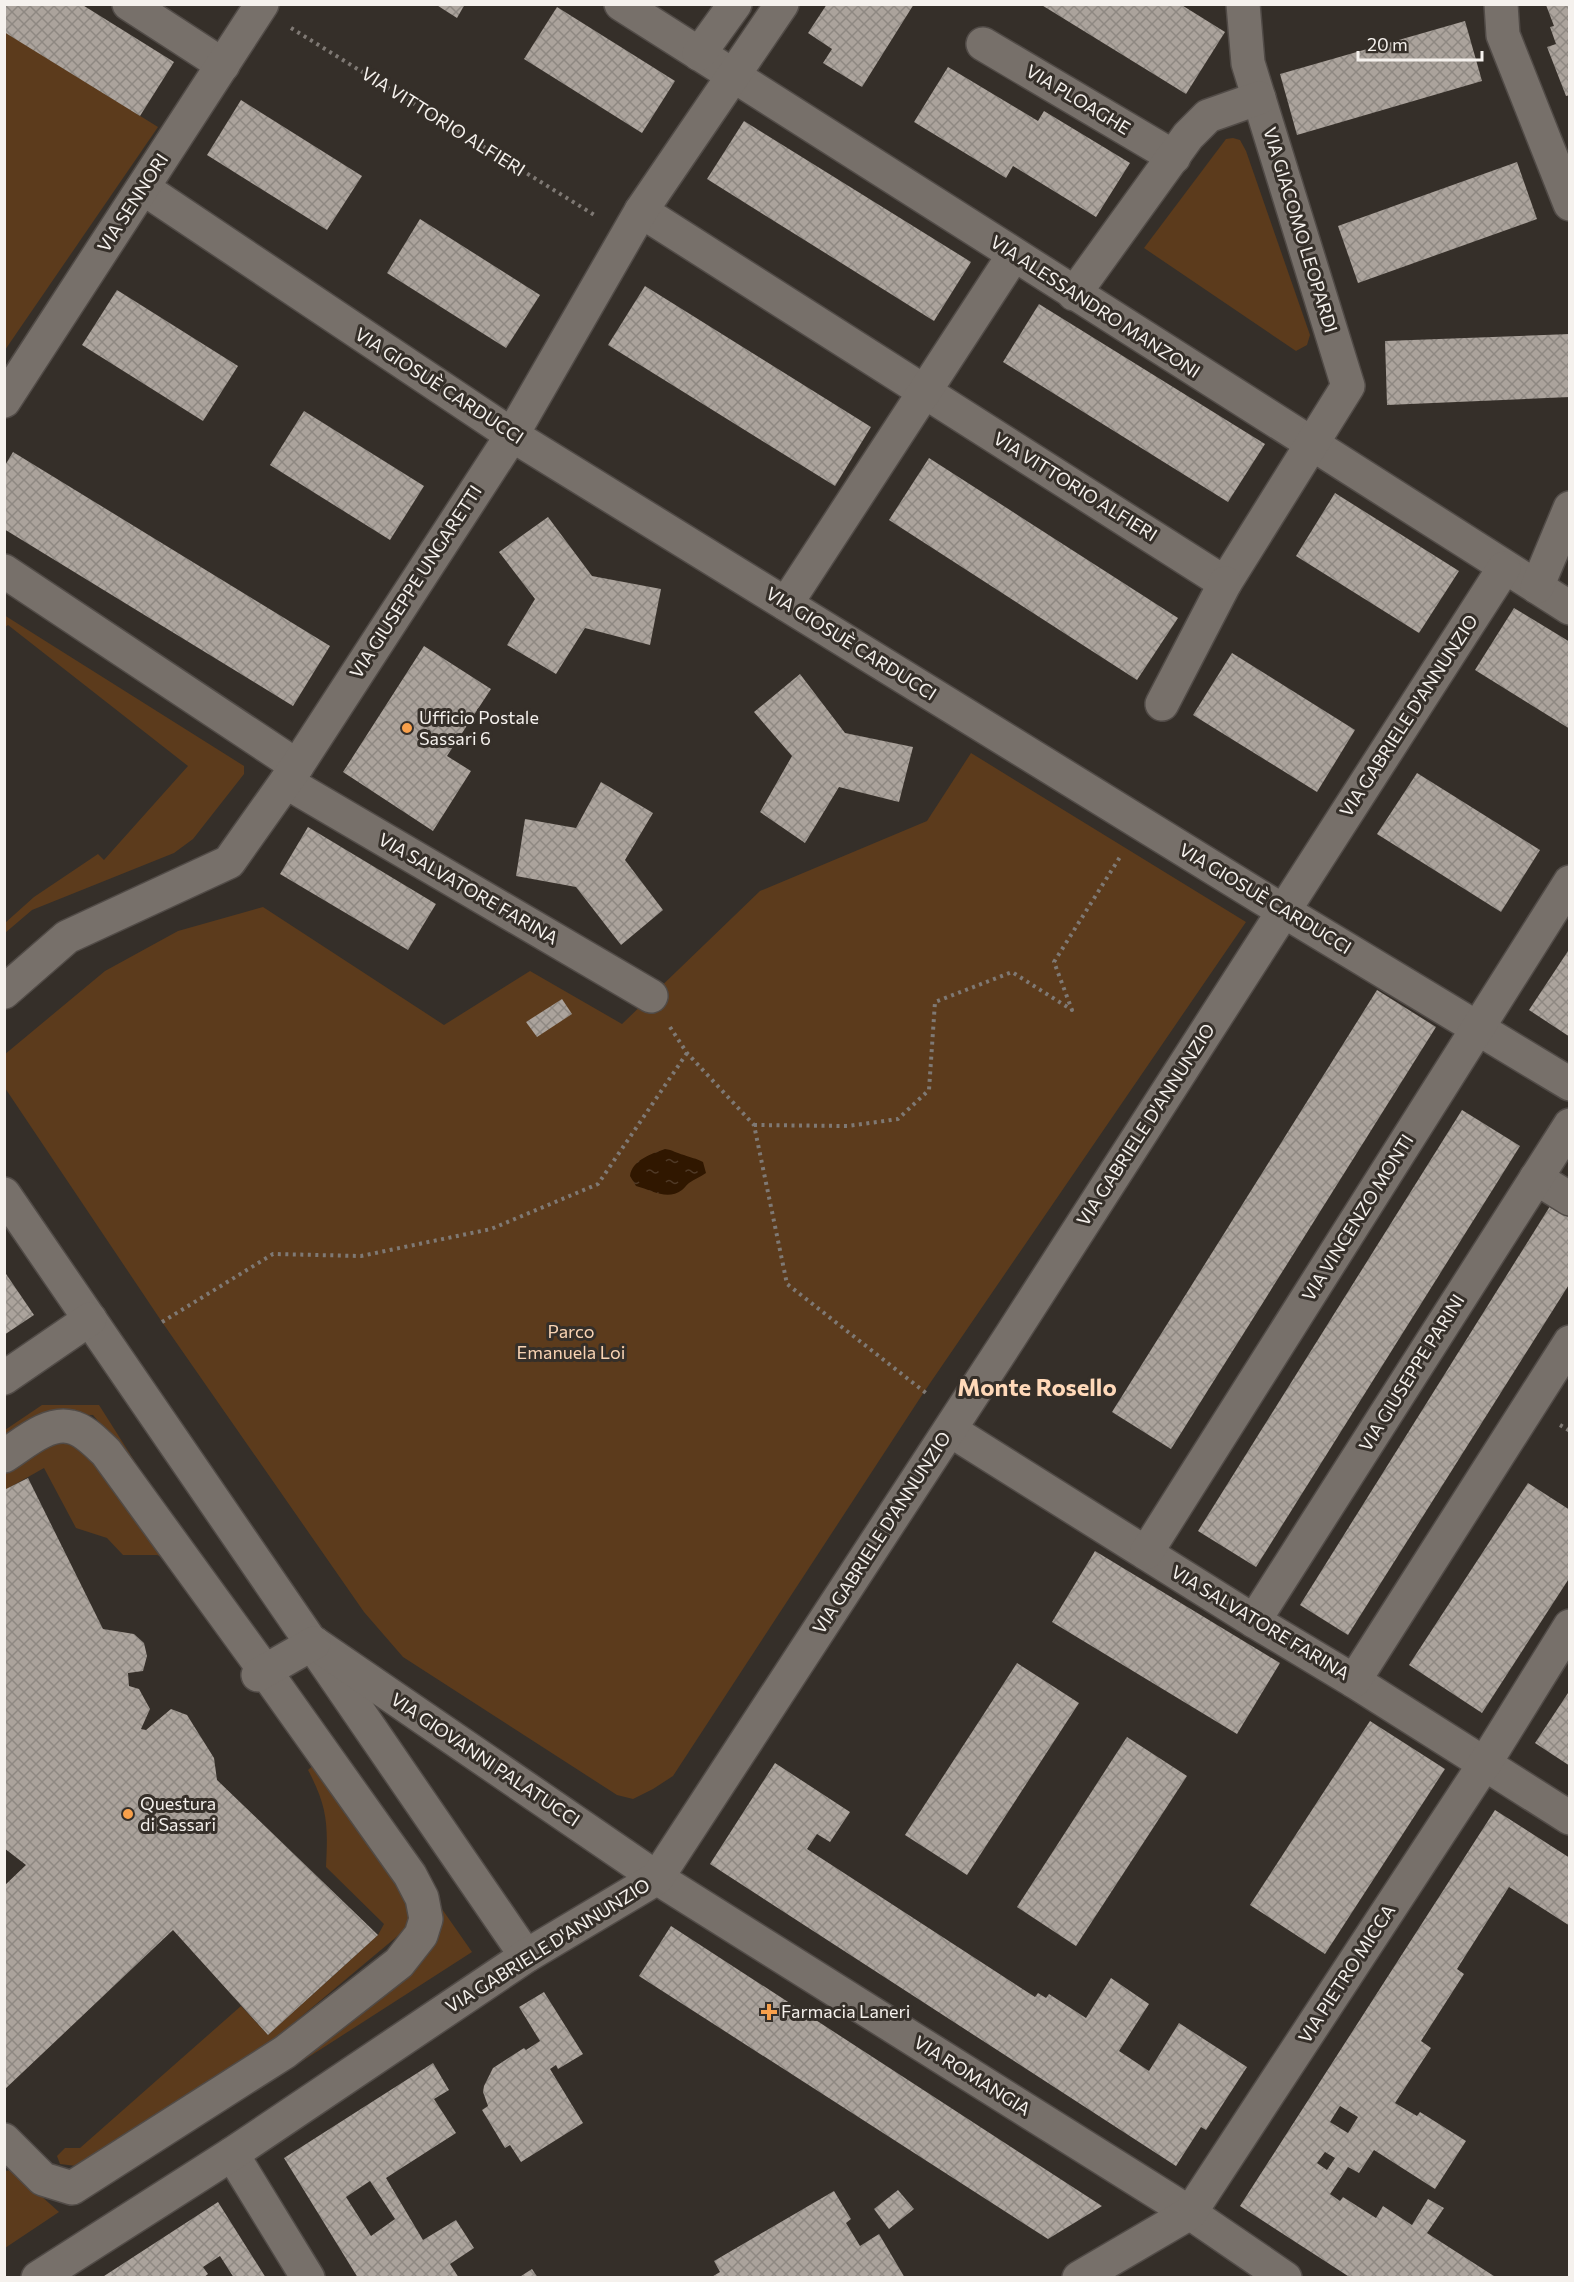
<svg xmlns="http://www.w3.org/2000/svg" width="1574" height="2282" font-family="Commissioner,sans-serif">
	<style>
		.green { fill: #5c3b1c }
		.water { fill: url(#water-ripples) }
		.building { fill: url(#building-cross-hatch); fill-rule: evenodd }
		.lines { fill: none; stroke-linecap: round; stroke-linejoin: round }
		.minor-casing { stroke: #514b47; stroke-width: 36 }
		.path { stroke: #7f7974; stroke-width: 4; stroke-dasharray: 3 4.5; stroke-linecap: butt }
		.minor { stroke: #77706a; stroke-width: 33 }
		.poi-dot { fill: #f8a04b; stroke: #352f29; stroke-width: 2 }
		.labels { text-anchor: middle; stroke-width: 6; stroke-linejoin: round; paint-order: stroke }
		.street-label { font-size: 18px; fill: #f5f1ed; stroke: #352f29 }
		.poi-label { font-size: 18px; fill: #f5f1ed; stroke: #352f29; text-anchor: start }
		.park-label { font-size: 18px; fill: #f8d3b3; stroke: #352f29 }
		.district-label { font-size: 24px; font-weight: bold; fill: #ffd9b9; stroke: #352f29 }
	</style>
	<defs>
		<pattern id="water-ripples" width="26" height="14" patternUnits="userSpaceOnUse" patternTransform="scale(1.5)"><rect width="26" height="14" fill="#301700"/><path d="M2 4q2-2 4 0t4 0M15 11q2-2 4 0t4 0" fill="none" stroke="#4f3926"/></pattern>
		<pattern id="building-cross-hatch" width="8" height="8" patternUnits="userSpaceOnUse" patternTransform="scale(1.5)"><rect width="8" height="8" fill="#aba39c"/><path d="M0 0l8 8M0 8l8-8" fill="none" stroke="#8e8882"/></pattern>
	</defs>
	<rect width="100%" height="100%" fill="#352f29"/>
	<g class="green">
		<path d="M5,32L158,127L5,350Z"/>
		<path d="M1233,138L1240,140L1246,151L1310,335L1307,345L1296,351L1144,248L1226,139Z"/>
		<path d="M4,615L244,766V774L193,839L174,853L32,910L5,933V923L34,897L98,854L104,860L188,766L8,625L5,627Z"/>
		<path d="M971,753L1246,922L924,1392L673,1776L653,1789L633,1799L617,1795L403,1657L364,1612L162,1322L5,1088L4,1055L105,971L178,931L263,907L444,1025L530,971L622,1024L760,891L927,821Z"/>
		<path d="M42,1405H99L144,1476L93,1415L41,1414L5,1440V1430Z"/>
		<path d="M82,1437L174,1563L157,1555H123L107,1538L76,1528L44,1468L5,1490V1468L47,1438Z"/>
		<path d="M318,1761L408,1882L412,1924L272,2041L76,2166L60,2164L57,2156L65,2148H80L241,2006L268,2035L378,1935L384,1924L326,1867C328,1825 328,1808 308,1770Z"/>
		<path d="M435,1899L472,1952L262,2087L417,1962Z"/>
		<path d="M12,2170L59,2212L5,2248L4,2171Z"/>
	</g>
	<path class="water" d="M665,1149C673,1150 676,1153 684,1155C691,1158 696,1158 703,1162L706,1173C700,1177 695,1179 689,1183C686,1185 685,1188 682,1190C667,1201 652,1190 636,1186L630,1176C632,1160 651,1154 665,1149Z"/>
	<g class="building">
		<path d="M4,4H81L174,62L140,116L4,32Z"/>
		<path d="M435,4H465L457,18Z"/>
		<path d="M827,4H914L862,87L823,63L832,49L808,33Z"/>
		<path d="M1040,4H1180L1225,32L1186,94Z"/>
		<path d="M1546,5H1570V95L1566,96L1547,47L1556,44L1550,27L1554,26Z"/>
		<path d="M557,7L675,81L642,133L524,59Z"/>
		<path d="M1465,21L1482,81L1297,135L1280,74Z"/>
		<path d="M948,67L1038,121L1044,111L1130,163L1096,217L1013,166L1006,178L914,122Z"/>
		<path d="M241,100L362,176L327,230L207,155Z"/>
		<path d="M744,121L971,262L934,321L707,179Z"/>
		<path d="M1517,162L1537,219L1358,283L1338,226Z"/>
		<path d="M420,219L540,295L506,348L387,273Z"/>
		<path d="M645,286L871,427L835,486L608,345Z"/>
		<path d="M117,290L238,366L203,421L82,345Z"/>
		<path d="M1039,304L1265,444L1228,502L1003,362Z"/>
		<path d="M1570,334V397L1387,405L1385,341Z"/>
		<path d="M304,411L424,486L390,540L270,465Z"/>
		<path d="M13,452L330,646L293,706L4,529V467Z"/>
		<path d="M929,458L1178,618L1137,680L889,520Z"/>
		<path d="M1335,493L1459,571L1419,633L1296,556Z"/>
		<path d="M548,517L592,576L661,589L650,645L585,628L556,674L507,645L535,599L499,552Z"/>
		<path d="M1514,608L1570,642V729L1475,670Z"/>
		<path d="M424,646L491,689L447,756L471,771L433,831L343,772Z"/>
		<path d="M1232,653L1355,730L1317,792L1193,715Z"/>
		<path d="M800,674L845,733L913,747L899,802L839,787L805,843L760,812L792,756L754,712Z"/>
		<path d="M1417,773L1540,850L1501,912L1377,834Z"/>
		<path d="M601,782L653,813L625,860L663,910L621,945L576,887L516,876L525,819L576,828Z"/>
		<path d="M308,827L436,904L408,950L280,874Z"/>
		<path d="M1570,948V1037L1529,1010Z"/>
		<path d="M1377,990L1436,1027L1171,1449L1112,1412Z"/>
		<path d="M562,999L572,1014L537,1037L526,1022Z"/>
		<path d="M1462,1110L1520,1146L1256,1567L1198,1531Z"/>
		<path d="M1552,1203L1570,1214V1283L1348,1635L1300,1605Z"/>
		<path d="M4,1271L34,1315L4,1335Z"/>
		<path d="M28,1478L103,1629L134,1634L144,1643L147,1656L143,1671L128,1673L129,1686L139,1689L150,1709L141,1729L146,1730L171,1709L187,1715L214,1758L217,1780L378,1935L268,2035L173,1930L4,2090V1886L26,1865L4,1848V1490Z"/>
		<path d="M1528,1483L1570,1510V1577L1482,1713L1409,1665Z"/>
		<path d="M1095,1551L1280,1663L1237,1734L1052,1622Z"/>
		<path d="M1017,1663L1079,1703L967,1875L905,1835Z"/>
		<path d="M1570,1690V1766L1535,1743Z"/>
		<path d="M1370,1721L1445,1769L1325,1954L1250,1905Z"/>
		<path d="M1127,1737L1187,1776L1076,1946L1017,1907Z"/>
		<path d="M775,1763L850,1812L830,1842L817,1834L807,1849L1035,1997L1038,1993L1046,1998L1049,1994L1086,2018L1111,1978L1149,2004L1119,2051L1149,2071L1179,2023L1247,2067L1206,2130L1201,2127L1176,2166L710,1864Z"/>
		<path d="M1495,1810L1570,1858V1926L1509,1887L1457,1969L1464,1974L1421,2041L1431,2048L1395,2103L1417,2116L1420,2112L1466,2141L1435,2189L1374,2150L1359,2173L1348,2167L1330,2194L1340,2201L1343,2197L1376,2218L1383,2206L1412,2225L1428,2199L1444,2208L1427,2233L1497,2278H1351L1240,2206ZM1340,2106L1358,2117L1348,2133L1330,2122ZM1325,2152L1335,2158L1327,2170L1317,2163Z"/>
		<path d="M671,1926L1102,2206L1048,2239L639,1976Z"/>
		<path d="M544,1992L583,2054L558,2069L556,2065L550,2069L583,2123L521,2162L510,2145L505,2148L482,2110L488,2106L483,2092L484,2086L493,2068L524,2048L526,2050L540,2041L519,2007Z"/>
		<path d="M433,2063L449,2090L434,2099L456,2133L386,2178L423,2240L456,2220L474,2248L450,2264L459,2278H358L284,2158ZM370,2181L395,2219L371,2236L346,2197Z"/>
		<path d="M898,2190L914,2209L889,2229L874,2209Z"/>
		<path d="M834,2191L851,2219L846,2223L860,2246L879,2234L905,2278H710L720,2272L714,2261Z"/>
		<path d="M218,2202L266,2278H234L220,2256L203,2267L208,2274L203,2278H101Z"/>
		<path d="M532,2269L538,2278H518Z"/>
	</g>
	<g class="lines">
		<g class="minor-casing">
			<g id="minor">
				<path d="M129,4L223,65"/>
				<path d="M621,4L1570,608"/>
				<path d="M1501,4L1503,35L1570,204"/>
				<path d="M983,44L1174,157"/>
				<path d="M699,54L735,4"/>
				<path d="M143,188L512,435L1262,898L1570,1084"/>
				<path d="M641,211L1225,583L1348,386L1248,63L1243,4"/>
				<path d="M1074,294L1188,136L1208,116L1259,98"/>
				<path d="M4,401L262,4"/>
				<path d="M4,571L297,766"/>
				<path d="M1537,587L1570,508"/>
				<path d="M786,604L1013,256"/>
				<path d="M1162,704L1225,583"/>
				<path d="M286,782L651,996"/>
				<path d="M4,992L67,937L229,862L297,766L512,435L641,211L782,4"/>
				<path d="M1536,1178L1570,1199"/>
				<path d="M4,1194L526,1956"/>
				<path d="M4,1378L90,1319"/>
				<path d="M950,1430L1254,1621L1354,1681L1570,1818"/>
				<path d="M4,1456C23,1444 48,1421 71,1427C85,1430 96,1443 106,1452L265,1671L410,1875L422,1898L426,1919L421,1935L399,1963L285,2052L72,2188L43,2179L4,2140"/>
				<path d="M1146,1553L1570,882"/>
				<path d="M1254,1621L1570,1125"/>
				<path d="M314,1643L657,1878L1190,2213L1285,2278"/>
				<path d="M258,1675L314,1643"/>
				<path d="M1354,1681L1570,1342"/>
				<path d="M232,2154L308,2278"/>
				<path d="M38,2278L232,2154L526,1956L657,1878L1010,1337L1504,568"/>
				<path d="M1079,2278L1190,2213L1485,1763L1570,1626"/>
			</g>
		</g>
		<g class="path">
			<path d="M291,28L596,216"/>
			<path d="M670,1027L687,1053L754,1125L787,1284L926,1393"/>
			<path d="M754,1125L848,1126L898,1119L929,1090L935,1002L1012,972L1072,1010L1054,962L1120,857"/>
			<path d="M162,1322L273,1254L361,1256L491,1229L598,1184L687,1053"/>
			<path d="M1560,1425L1570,1431"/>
		</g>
		<use href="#minor" class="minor"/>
	</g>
	<g class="poi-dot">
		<circle cx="407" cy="728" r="6"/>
		<circle cx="128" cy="1814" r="6"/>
		<path d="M766 2003h6v6h6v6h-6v6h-6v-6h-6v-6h6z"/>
	</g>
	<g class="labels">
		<g class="street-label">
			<text transform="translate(1078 100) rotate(31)" y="6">VIA PLOAGHE</text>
			<text transform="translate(443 122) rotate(32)" y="6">VIA VITTORIO ALFIERI</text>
			<text transform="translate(133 203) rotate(-57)" y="6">VIA SENNORI</text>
			<text transform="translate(1300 230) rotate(73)" y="6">VIA GIACOMO LEOPARDI</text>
			<text transform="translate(1095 307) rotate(33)" y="6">VIA ALESSANDRO MANZONI</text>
			<text transform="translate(439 386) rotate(33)" y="6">VIA GIOSUÈ CARDUCCI</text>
			<text transform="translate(1075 487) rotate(32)" y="6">VIA VITTORIO ALFIERI</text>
			<text transform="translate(416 582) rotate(-57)" y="6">VIA GIUSEPPE UNGARETTI</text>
			<text transform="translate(851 644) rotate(32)" y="6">VIA GIOSUÈ CARDUCCI</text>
			<text transform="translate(1409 716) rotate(-57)" y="6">VIA GABRIELE D'ANNUNZIO</text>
			<text transform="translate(468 889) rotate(30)" y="6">VIA SALVATORE FARINA</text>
			<text transform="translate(1265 899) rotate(31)" y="6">VIA GIOSUÈ CARDUCCI</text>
			<text transform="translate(1146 1125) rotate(-57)" y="6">VIA GABRIELE D'ANNUNZIO</text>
			<text transform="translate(1358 1218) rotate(-58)" y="6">VIA VINCENZO MONTI</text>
			<text transform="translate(1412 1373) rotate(-58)" y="6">VIA GIUSEPPE PARINI</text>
			<text transform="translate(882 1533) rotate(-57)" y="6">VIA GABRIELE D'ANNUNZIO</text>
			<text transform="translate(1260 1623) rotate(31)" y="6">VIA SALVATORE FARINA</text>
			<text transform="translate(485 1760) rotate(34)" y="6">VIA GIOVANNI PALATUCCI</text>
			<text transform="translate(548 1946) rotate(-32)" y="6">VIA GABRIELE D'ANNUNZIO</text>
			<text transform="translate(1347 1974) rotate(-57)" y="6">VIA PIETRO MICCA</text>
			<text transform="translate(972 2076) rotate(32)" y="6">VIA ROMANGIA</text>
		</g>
		<g class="poi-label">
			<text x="419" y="724">Ufficio Postale<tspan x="419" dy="21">Sassari 6</tspan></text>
			<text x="140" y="1810">Questura<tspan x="140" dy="21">di Sassari</tspan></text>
			<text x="781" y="2018">Farmacia Laneri</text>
		</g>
		<g class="park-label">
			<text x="571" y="1338">Parco<tspan x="571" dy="21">Emanuela Loi</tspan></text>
		</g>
		<g class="district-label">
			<text x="1037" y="1396">Monte Rosello</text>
		</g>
	</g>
	<rect width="1574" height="2282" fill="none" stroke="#f5f1ed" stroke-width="12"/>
	<path d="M1358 51v9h124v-9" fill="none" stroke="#f5f1ed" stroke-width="3"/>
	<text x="1367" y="51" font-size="18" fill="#f5f1ed" stroke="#352f29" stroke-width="4.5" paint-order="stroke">20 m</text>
</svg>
